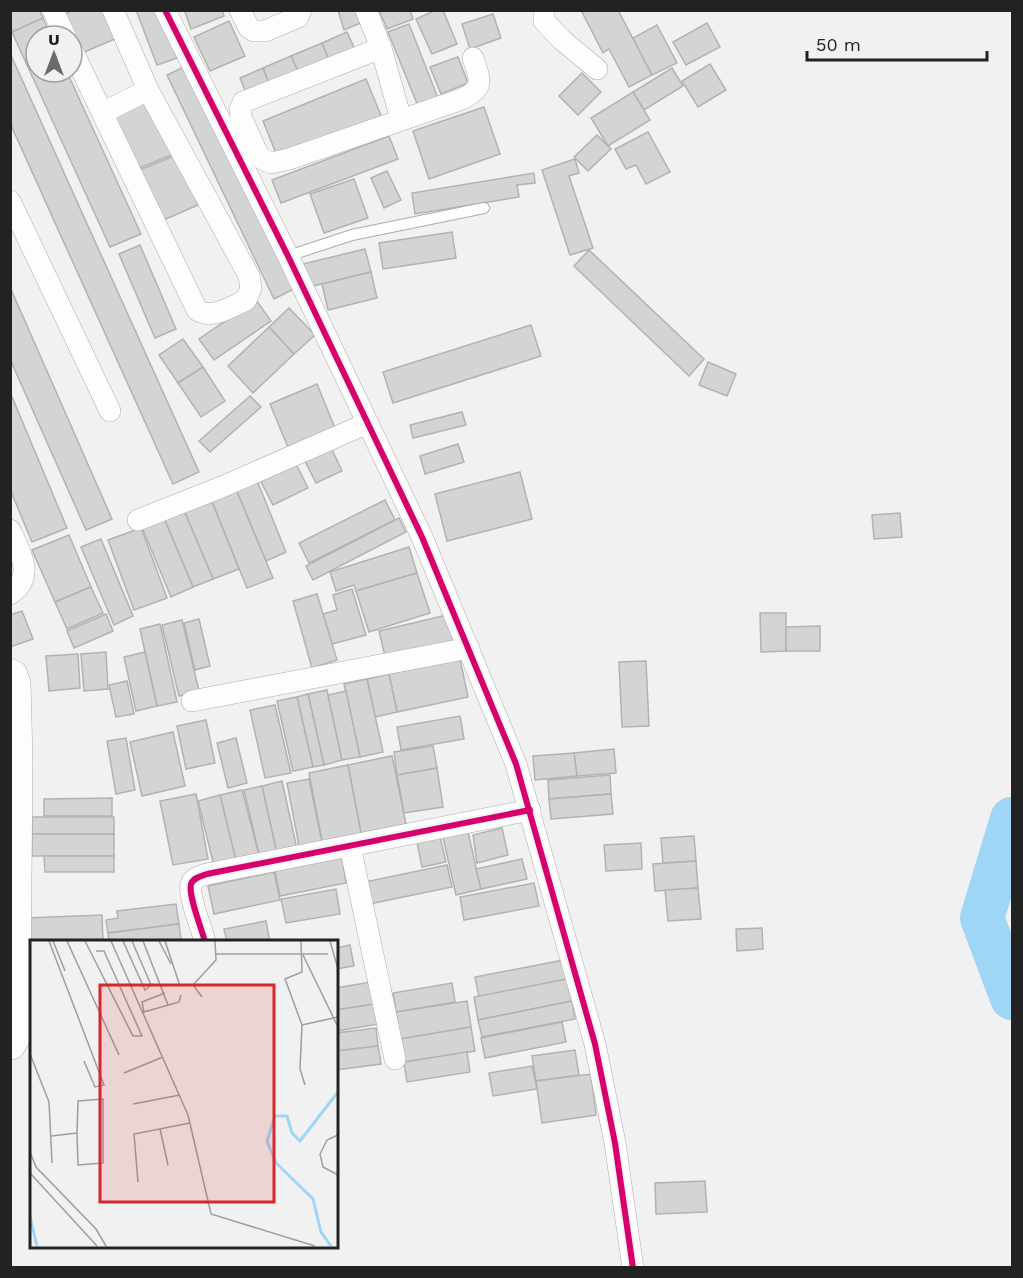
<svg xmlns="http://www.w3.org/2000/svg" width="1023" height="1278" font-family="'Work Sans',sans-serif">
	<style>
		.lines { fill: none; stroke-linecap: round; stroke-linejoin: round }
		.river { stroke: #9fd6f6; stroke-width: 44 }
		.building { fill: #d5d4d5; stroke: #b3b2b3; stroke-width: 1.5 }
		.lane-casing { stroke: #acacad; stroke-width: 12 }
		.street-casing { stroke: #acacad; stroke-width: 22 }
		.lane { stroke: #fdfdfd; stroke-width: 10 }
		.street { stroke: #fdfdfd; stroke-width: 21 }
		.cycleway-casing { stroke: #f0f1f3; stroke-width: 10 }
		.cycleway { stroke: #d6006c; stroke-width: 6 }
		.inset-river { fill: none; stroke: #9fd6f6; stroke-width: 3 }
		.inset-road { fill: none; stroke: #9e9e9f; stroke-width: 1.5 }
		.view { fill: #d62828; fill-opacity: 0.15; stroke: #d62828; stroke-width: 3 }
		.inset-edge { fill: none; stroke: #222223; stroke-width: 3 }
	</style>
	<rect width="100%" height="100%" fill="#f1f1f2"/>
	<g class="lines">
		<path class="river" d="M1012,819L982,918L1012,998"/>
	</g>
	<g class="building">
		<path d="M10,10H39L43,18L12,32L10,28Z"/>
		<path d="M73,10H105L117,38L82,53L65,14Z"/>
		<path d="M136,10H159L177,58L157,65Z"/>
		<path d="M189,10H222L224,16L191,29L185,12Z"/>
		<path d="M338,10H359L363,22L344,30Z"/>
		<path d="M379,10H410L413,19L387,29Z"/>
		<path d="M436,10H443L457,44L432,54L416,19Z"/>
		<path d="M581,10H618L652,75L629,87L609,49L603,53Z"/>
		<path d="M493,14L501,38L470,49L462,24Z"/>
		<path d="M43,18L51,36H36V61L27,65L12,32Z"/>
		<path d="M229,21L245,56L210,71L194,37Z"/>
		<path d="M707,23L720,47L686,65L673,42Z"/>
		<path d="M409,24L438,98L418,106L388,32Z"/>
		<path d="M657,25L677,63L652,75L633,38Z"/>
		<path d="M347,32L356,52L330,63L322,43Z"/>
		<path d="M322,43L330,63L300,76L291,56Z"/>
		<path d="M10,53L199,472L173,484L10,123Z"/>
		<path d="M291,56L300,76L271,89L263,68Z"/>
		<path d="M458,57L468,83L441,94L430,67Z"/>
		<path d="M36,61V72H67L141,234L110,247L27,65Z"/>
		<path d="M190,64L296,288L274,299L167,75Z"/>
		<path d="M710,64L726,90L698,107L682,81Z"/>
		<path d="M263,68L271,89L248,98L240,78Z"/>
		<path d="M672,68L683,86L644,110L633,92Z"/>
		<path d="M582,73L601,92L578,115L559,96Z"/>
		<path d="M366,79L382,118L279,161L263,121Z"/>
		<path d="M633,92L650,120L608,146L591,118Z"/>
		<path d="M151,99L174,154L132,171L110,117Z"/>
		<path d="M484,107L500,154L429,179L413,131Z"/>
		<path d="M648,132L670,172L646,184L636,165L626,169L615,149Z"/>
		<path d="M597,135L611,149L588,171L574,157Z"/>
		<path d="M389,136L398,159L281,203L272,180Z"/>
		<path d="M176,155L198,205L159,222L137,171Z"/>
		<path d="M575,159L579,173L569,176L593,248L570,255L542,170Z"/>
		<path d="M387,171L401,200L384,208L371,178Z"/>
		<path d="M534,173L535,183L517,185L519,197L415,214L412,193Z"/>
		<path d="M354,179L368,218L324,233L310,194Z"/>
		<path d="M452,232L456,258L383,269L379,243Z"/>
		<path d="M140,245L176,329L155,338L119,254Z"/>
		<path d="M365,249L371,272L309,287L303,264Z"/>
		<path d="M589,250L704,359L689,376L574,266Z"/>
		<path d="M371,272L377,298L328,310L322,284Z"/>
		<path d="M10,287L112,519L86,530L10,359Z"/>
		<path d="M256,300L271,321L214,360L199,339Z"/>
		<path d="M289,308L315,335L294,354L269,327Z"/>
		<path d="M531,325L541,356L393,403L383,372Z"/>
		<path d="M269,327L294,354L253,393L228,366Z"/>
		<path d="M183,339L203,367L178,383L159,355Z"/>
		<path d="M708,362L736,374L727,396L699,385Z"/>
		<path d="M203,367L225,401L201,417L178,383Z"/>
		<path d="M317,384L337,433L290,452L270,404Z"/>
		<path d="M10,392L67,528L32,542L10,489Z"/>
		<path d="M250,396L261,407L210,452L199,441Z"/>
		<path d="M462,412L466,425L413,438L410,425Z"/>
		<path d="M328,441L342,471L316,483L301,453Z"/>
		<path d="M458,444L464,462L425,474L420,456Z"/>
		<path d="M293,458L308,488L273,505L258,476Z"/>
		<path d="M520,472L532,519L447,541L435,494Z"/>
		<path d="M256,478L286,552L266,561L235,487Z"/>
		<path d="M235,487L273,578L247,588L210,497Z"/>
		<path d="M210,497L239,569L213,579L183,508Z"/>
		<path d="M385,500L395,520L309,563L299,543Z"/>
		<path d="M183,508L213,579L193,587L163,516Z"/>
		<path d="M900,513L902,537L874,539L872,515Z"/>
		<path d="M163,516L193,587L171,597L141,525Z"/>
		<path d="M399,518L406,532L313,580L306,566Z"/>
		<path d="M141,528L167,598L134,610L108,540Z"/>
		<path d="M69,535L91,587L55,602L32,550Z"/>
		<path d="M101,539L133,616L114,625L81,547Z"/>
		<path d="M409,547L417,573L356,591L354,585L336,591L330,572Z"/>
		<path d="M417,573L430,613L369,632L356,591Z"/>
		<path d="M91,587L103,613L67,629L55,602Z"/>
		<path d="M352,589L366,635L332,644L323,614L337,610L333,595Z"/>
		<path d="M317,594L337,660L312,668L293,601Z"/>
		<path d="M22,611L33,639L10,647V615Z"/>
		<path d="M760,613H786V651L761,652Z"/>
		<path d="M106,614L113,631L74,648L67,631Z"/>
		<path d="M447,615L453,641L385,656L379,631Z"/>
		<path d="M199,619L210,666L195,670L184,623Z"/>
		<path d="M182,620L199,691L179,696L162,625Z"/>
		<path d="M160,624L177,702L157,706L140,629Z"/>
		<path d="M820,626V651H786V627Z"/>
		<path d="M106,652L108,689L84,691L81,654Z"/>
		<path d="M145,652L157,706L136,711L124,657Z"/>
		<path d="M78,654L80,688L49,691L46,656Z"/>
		<path d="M460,659L468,697L397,712L389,674Z"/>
		<path d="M646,661L649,726L622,727L619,662Z"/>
		<path d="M389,674L397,712L375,717L367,679Z"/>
		<path d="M367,679L383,752L360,757L344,684Z"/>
		<path d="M127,681L134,714L116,717L109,685Z"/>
		<path d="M327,690L342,760L324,765L308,694Z"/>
		<path d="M346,691L360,757L342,760L328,695Z"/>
		<path d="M308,694L324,765L313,767L297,697Z"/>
		<path d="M297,697L313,767L293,771L277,701Z"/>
		<path d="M275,705L291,773L265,778L250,710Z"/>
		<path d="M460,716L464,739L401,750L397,727Z"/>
		<path d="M206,720L215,763L186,769L177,726Z"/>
		<path d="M173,732L185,786L142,796L130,742Z"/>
		<path d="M126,738L135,790L116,794L107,741Z"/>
		<path d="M236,738L247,783L228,788L217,743Z"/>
		<path d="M433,746L437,768L397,775L394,752Z"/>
		<path d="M614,749L616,773L577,776L574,753Z"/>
		<path d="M574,753L577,776L535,780L533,756Z"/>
		<path d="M392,756L406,824L361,833L348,765Z"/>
		<path d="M348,765L361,833L322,841L309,773Z"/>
		<path d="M437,768L443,807L404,813L397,775Z"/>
		<path d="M610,775L611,794L549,799L548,780Z"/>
		<path d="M309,779L323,847L300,851L287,783Z"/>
		<path d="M282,781L297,849L277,854L262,786Z"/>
		<path d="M262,786L277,854L260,858L244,790Z"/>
		<path d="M242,790L260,859L237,865L220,795Z"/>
		<path d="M196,794L208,859L173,865L160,801Z"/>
		<path d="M611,794L613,814L551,819L549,799Z"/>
		<path d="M220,795L237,865L215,870L198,801Z"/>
		<path d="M112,798V816H44V799Z"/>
		<rect x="32" y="817" width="82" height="17"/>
		<path d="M502,828L508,855L477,863L473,835Z"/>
		<path d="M468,832L481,889L456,895L443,837Z"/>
		<rect x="32" y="834" width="82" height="22"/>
		<path d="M694,836L696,861L663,863L661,838Z"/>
		<path d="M440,837L446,862L422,867L417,842Z"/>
		<path d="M641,843L642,869L606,871L604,845Z"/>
		<path d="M44,856H114V872H45Z"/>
		<path d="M342,858L346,883L280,896L275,871Z"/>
		<path d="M522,859L527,879L481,889L476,869Z"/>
		<path d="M696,861L698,888L655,891L653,864Z"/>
		<path d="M447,865L452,887L369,904L365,882Z"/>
		<path d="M274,872L280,900L214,914L208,886Z"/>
		<path d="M534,883L539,906L464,920L460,897Z"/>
		<path d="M698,888L701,919L668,921L665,890Z"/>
		<path d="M336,889L340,914L286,923L281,899Z"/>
		<path d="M176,904L179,924L108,933L106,920L118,918L117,911Z"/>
		<path d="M102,915L103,941L32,942L26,944V918Z"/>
		<path d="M266,921L270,942H227L224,929Z"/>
		<path d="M179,924L181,939L155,942H109L108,933Z"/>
		<path d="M762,928L763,949L737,951L736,929Z"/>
		<path d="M350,945L354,966L336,969V948Z"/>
		<path d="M564,960L567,979L479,997L475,977Z"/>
		<path d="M567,979L572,1001L478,1020L474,997Z"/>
		<path d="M371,982L375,1004L336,1010V988Z"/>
		<path d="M452,983L455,1002L396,1012L393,993Z"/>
		<path d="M467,1001L471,1027L400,1039L396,1012Z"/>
		<path d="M572,1001L575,1019L482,1037L478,1020Z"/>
		<path d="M375,1004L379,1024L336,1031V1010Z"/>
		<path d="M562,1022L566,1042L485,1058L481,1038Z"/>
		<path d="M471,1027L475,1051L404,1062L400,1039Z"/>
		<path d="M376,1028L378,1046L336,1051V1033Z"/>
		<path d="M378,1046L381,1064L336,1070V1051Z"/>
		<path d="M575,1050L579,1075L536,1081L532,1056Z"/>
		<path d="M467,1052L470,1072L407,1082L404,1062Z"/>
		<path d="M532,1066L537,1089L493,1096L489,1073Z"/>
		<path d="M591,1074L596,1115L542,1123L536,1081Z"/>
		<path d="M705,1181L707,1212L656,1214L655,1183Z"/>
	</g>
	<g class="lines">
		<g class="lane-casing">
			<path id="lane" d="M288,256L352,235L484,208"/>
		</g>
		<g class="street-casing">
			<g id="street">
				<path d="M53,10L65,36"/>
				<path d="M165,10L288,256L422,537L516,764L595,1044L615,1143L633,1268"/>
				<path d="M240,10L249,28L254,31H265L298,17L301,10"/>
				<path d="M366,10L381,48L401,119"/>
				<path d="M544,10V21L562,40L597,69"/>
				<path d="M381,48L243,102L240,110L241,117L259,157L271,163L289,159L462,99C485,88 480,80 473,58"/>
				<path d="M72,50L197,310C212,320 232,306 246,300L251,288L249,276L148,90L113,10"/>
				<path d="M102,113L148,90"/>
				<path d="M10,201L110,411"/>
				<path d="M138,520L224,486L368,423"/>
				<path d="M10,530C20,552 36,577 10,594"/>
				<path d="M10,669L16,672L20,683L22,761L20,993L22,1034L14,1048L10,1049"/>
				<path d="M192,701L469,648"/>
				<path d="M350,846L395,1059"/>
				<path d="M205,942C202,929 188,896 191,884C193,878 201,876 207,874L530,810"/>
			</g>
		</g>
		<use href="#lane" class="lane"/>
		<use href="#street" class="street"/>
		<g class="cycleway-casing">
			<g id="cycleway">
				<path d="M165,10L288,256L422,537L516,764L595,1044L615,1143L633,1268"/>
				<path d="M205,942C202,929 188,896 191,884C193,878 201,876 207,874L530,810"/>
			</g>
		</g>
		<use href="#cycleway" class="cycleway"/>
	</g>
	<g transform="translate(30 940)">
		<rect width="308" height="308" fill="#f1f1f2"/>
		<path class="inset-river" d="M0,277L7,306M301,306L291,292L283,259L246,223L237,201L245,176H257L262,193L270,201L308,152"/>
		<path class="inset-road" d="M19,1L74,145L65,147L54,121M23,1L35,31M37,1L89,115M55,1L103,96H112L74,11H66M81,1L158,175L181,274L285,306M93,1L115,50L121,45L102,1M113,1L138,65M129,1L141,24M135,1L150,46M271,1L272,32L255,39L272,85L270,129L275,145M300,1L308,29M186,14H298M273,15L308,87M135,53L112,62L114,72L149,62L151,55M172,57L163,45L186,20L185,1M272,85L308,77M0,114L19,162L22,223M94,133L133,117M103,164L150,155M130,189L138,225M308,195L297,200L290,214L293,227L308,235M21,196L47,193L48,161L73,159V223L48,225L47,193M0,212L6,227L66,289L76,306M0,233L67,306M108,242L104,194L160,183"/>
		<path class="view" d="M70,45H244V262H70Z"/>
		<rect width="308" height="308" class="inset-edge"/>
	</g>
	<rect width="1023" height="1278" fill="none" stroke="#222223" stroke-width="24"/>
	<g transform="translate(54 54)"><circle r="28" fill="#f0f1f3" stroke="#9e9ea0" stroke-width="1.5"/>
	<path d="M0-4.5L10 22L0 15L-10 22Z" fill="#6a6a6b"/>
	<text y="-9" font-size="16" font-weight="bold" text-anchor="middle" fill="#222223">U</text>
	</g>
	<path d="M807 51v9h180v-9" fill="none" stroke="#222223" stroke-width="3"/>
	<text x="816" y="51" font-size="18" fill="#222223" stroke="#f0f1f3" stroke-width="4.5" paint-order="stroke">50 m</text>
</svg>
